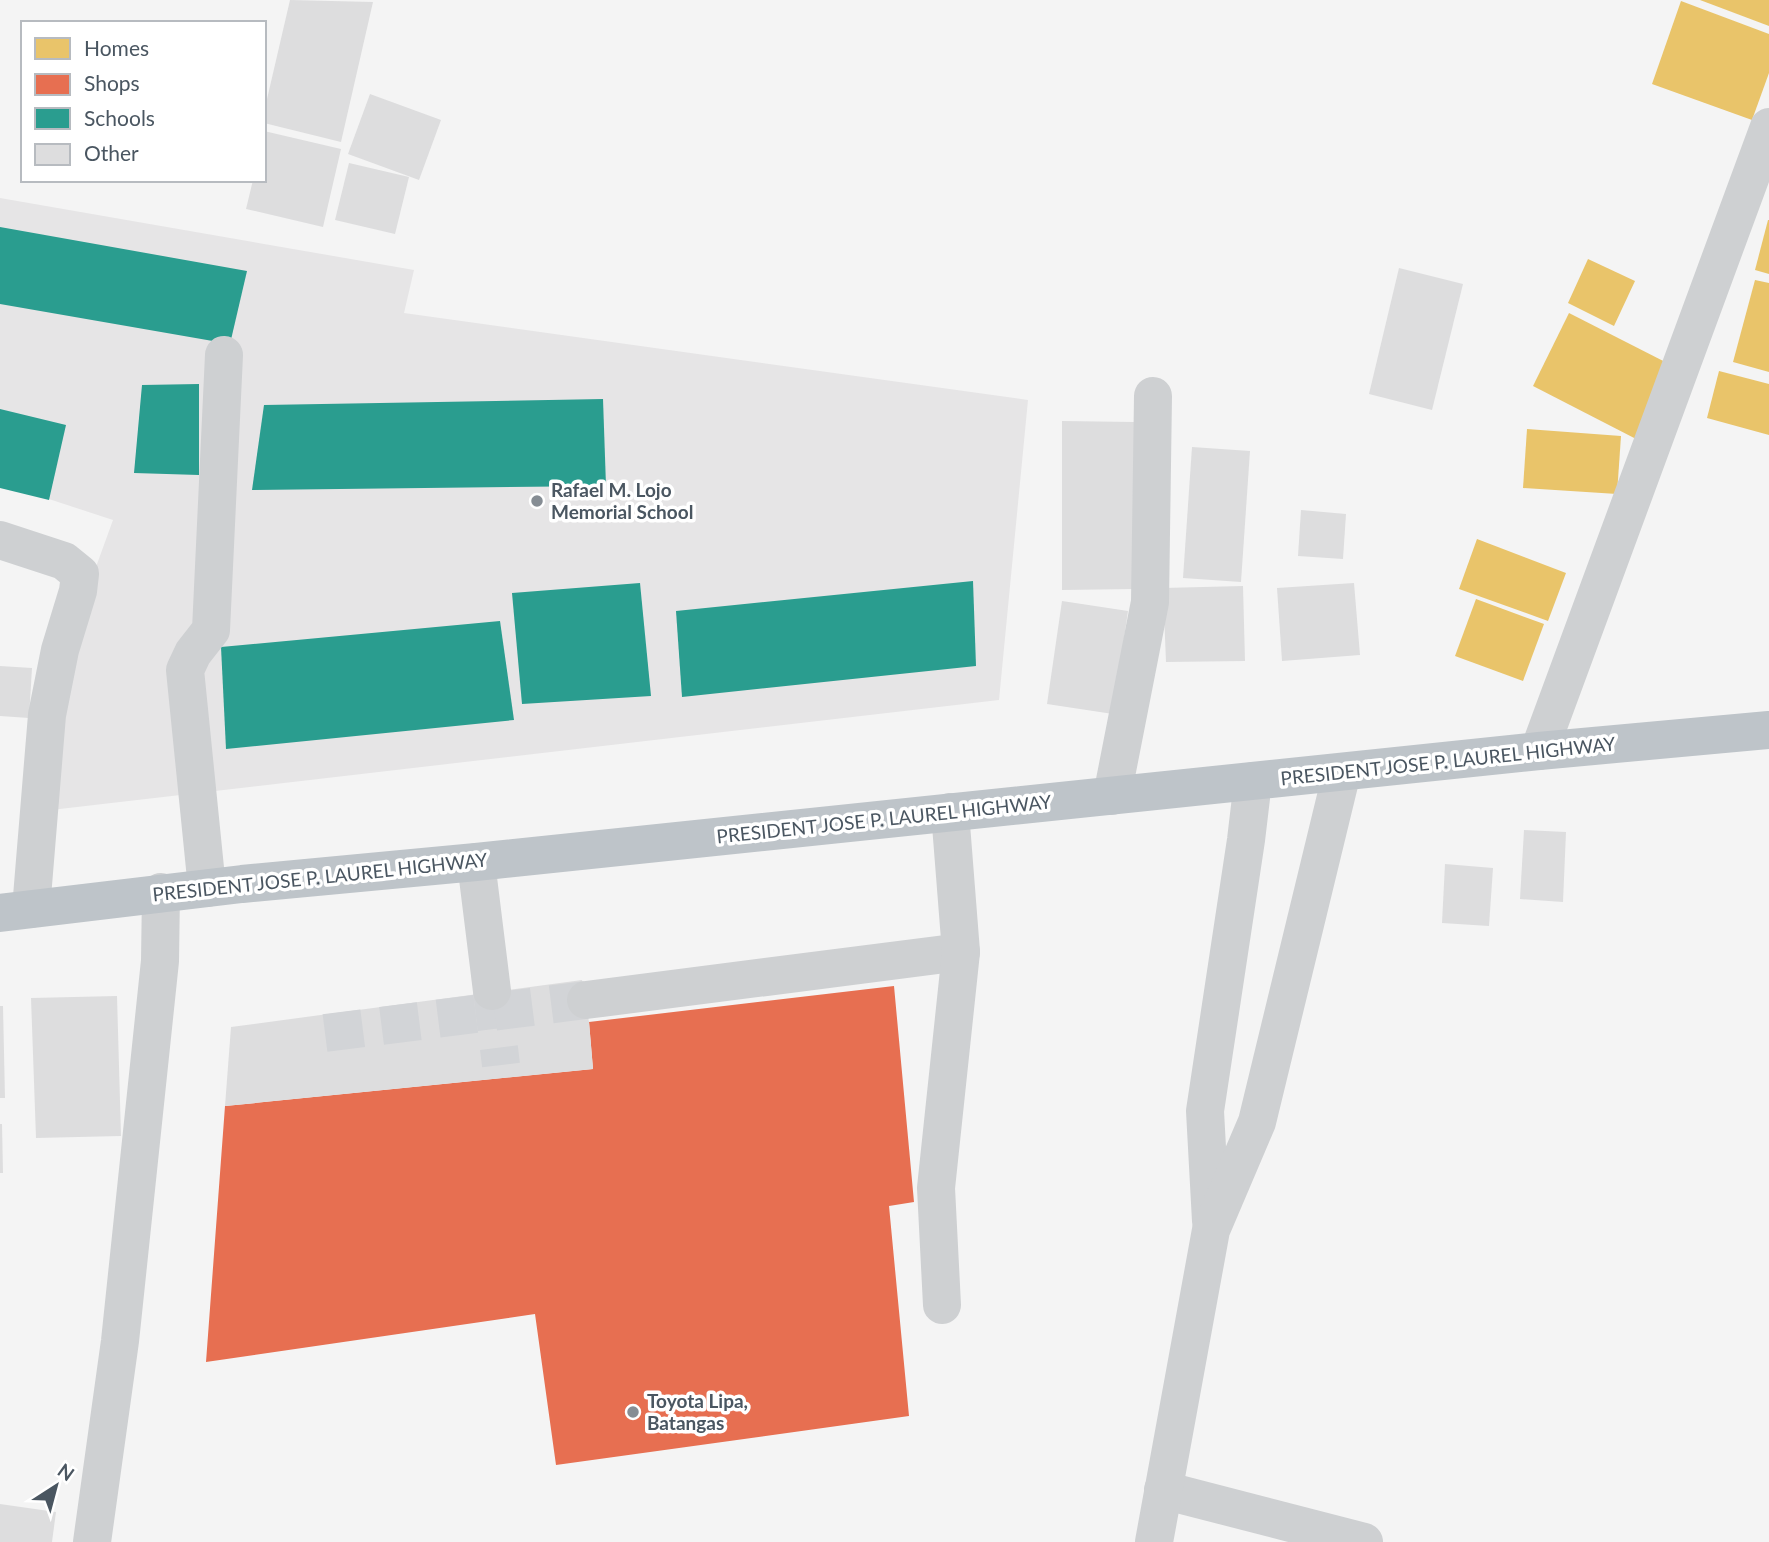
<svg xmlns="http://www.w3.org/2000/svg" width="1769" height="1542" font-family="Lato,sans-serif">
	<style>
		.education { fill: #e6e5e6 }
		.homes { fill: #e9c46a }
		.shops { fill: #e76f51 }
		.schools { fill: #2a9d8f }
		.building { fill: #ddddde }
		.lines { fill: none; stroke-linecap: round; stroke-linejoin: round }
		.minor-tunnel { stroke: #d2d4d7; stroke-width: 38; stroke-dasharray: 38 19; stroke-linecap: butt }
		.minor { stroke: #ced0d2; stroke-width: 38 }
		.highway { stroke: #bec4c9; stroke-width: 38 }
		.poi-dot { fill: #868d94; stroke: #fff; stroke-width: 2.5 }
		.labels { text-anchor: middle; stroke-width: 7; stroke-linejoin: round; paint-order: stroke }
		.poi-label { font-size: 19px; font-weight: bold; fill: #4a5661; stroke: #fff; text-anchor: start }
		.street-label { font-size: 19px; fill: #4a5661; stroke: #fff }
	</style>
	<rect width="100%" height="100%" fill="#f4f4f4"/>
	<path class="education" d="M0,198L414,270L404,313L1028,400L999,700L51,810L64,655L113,520L0,483Z"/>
	<g class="homes">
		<path d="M1700,0H1769V26Z"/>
		<path d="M1681,1L1769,34V73L1752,120L1652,84Z"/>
		<path d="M1768,220H1769V274L1755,270Z"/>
		<path d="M1588,259L1635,281L1614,326L1568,303Z"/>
		<path d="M1755,280L1769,283V372L1733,362Z"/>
		<path d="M1569,313L1677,368L1640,441L1533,386Z"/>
		<path d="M1719,371L1769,384V435L1707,418Z"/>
		<path d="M1527,429L1621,436L1617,494L1523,488Z"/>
		<path d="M1477,539L1566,573L1548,621L1459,589Z"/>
		<path d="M1476,599L1544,624L1523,681L1455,656Z"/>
	</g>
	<path class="shops" d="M894,986L914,1202L889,1206L909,1416L556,1465L535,1314L206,1362L225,1106L593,1069L589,1022Z"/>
	<g class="schools">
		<path d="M0,227L247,271L230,344L0,304Z"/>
		<path d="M199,384V475L134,473L142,385Z"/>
		<path d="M603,399L606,486L252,490L264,405Z"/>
		<path d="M0,409L66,425L49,500L0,488Z"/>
		<path d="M973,581L976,666L682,697L676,611Z"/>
		<path d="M640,583L651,696L522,704L512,593Z"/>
		<path d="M500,621L514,720L226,749L221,647Z"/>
	</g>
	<g class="building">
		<path d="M290,0L373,2L341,142L264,123V112Z"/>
		<path d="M370,94L441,120L419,180L348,154Z"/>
		<path d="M264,131L341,149L323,227L246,209L253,180H264Z"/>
		<path d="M349,163L409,177L395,234L335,220Z"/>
		<path d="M1399,268L1463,284L1432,410L1369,394Z"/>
		<path d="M1062,421L1134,422L1135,589L1062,590Z"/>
		<path d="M1192,447L1250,451L1241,582L1183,578Z"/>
		<path d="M1301,510L1346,514L1343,559L1298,556Z"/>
		<path d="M1354,583L1360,655L1282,661L1277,588Z"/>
		<path d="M1243,586L1245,661L1166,662L1163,588Z"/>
		<path d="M1062,601L1128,611L1113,714L1047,704Z"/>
		<path d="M0,666L32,668L29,718L0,716Z"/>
		<path d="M1524,830L1566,832L1563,902L1520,899Z"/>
		<path d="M1445,864L1493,868L1489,926L1442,923Z"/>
		<path d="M582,980L589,1022L593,1069L225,1106L231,1027Z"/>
		<path d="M117,996L121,1136L36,1138L31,998Z"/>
		<path d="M0,1006H3L5,1098H0Z"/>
		<path d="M0,1124H2L3,1173H0Z"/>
		<path d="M0,1504L56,1512L52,1542H0Z"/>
	</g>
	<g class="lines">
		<g class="minor-tunnel">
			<path d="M492,991L501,1065"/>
			<path d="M325,1033L586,1000"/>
		</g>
		<g class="minor">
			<path d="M0,540L64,561L80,574L78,591L60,650L47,715L31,909"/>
			<path d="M1539,751L1769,127"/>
			<path d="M1112,796L1150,602L1153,396"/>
			<path d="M476,862L492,991"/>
			<path d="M207,888L185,670L193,653L211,630L224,355"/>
			<path d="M586,1000L961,952"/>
			<path d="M1211,1221L1205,1111L1246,840L1253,781"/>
			<path d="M942,1305L936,1188L961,952L950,812"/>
			<path d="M1163,1490L1364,1542"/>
			<path d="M92,1542L120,1341L160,961L161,892"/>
			<path d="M1154,1542L1211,1230L1257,1122L1342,772"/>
		</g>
		<path class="highway" d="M0,913L242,884L476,862L1539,751L1769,730"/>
	</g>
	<g class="poi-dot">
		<circle cx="537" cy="501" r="7"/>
		<circle cx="633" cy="1412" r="7"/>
	</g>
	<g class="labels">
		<g class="poi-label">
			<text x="551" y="497">Rafael M. Lojo<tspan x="551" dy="22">Memorial School</tspan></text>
			<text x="647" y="1408">Toyota Lipa,<tspan x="647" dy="22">Batangas</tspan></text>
		</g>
		<g class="street-label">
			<text transform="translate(1448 761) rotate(-6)" y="7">PRESIDENT JOSE P. LAUREL HIGHWAY</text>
			<text transform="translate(884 819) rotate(-6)" y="7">PRESIDENT JOSE P. LAUREL HIGHWAY</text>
			<text transform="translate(320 877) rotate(-6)" y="7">PRESIDENT JOSE P. LAUREL HIGHWAY</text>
		</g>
	</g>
	<rect x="21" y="21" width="245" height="161" fill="#ffffff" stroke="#b7bbc0" stroke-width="2"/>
	<rect x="35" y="38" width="35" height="21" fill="#e9c46a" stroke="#b7bbc0" stroke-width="2"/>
	<text x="84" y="56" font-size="21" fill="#4a5661">Homes</text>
	<rect x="35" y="74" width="35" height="21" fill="#e76f51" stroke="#b7bbc0" stroke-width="2"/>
	<text x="84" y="91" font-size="21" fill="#4a5661">Shops</text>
	<rect x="35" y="108" width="35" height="21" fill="#2a9d8f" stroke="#b7bbc0" stroke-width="2"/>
	<text x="84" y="126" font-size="21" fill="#4a5661">Schools</text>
	<rect x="35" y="144" width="35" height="21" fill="#ddddde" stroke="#b7bbc0" stroke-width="2"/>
	<text x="84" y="161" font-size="21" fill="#4a5661">Other</text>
	<g transform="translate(56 1486) rotate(36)" stroke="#ffffff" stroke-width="5" paint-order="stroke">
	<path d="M0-5L12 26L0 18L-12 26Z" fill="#4a5661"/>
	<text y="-10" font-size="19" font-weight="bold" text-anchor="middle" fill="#4a5661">N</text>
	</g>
</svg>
